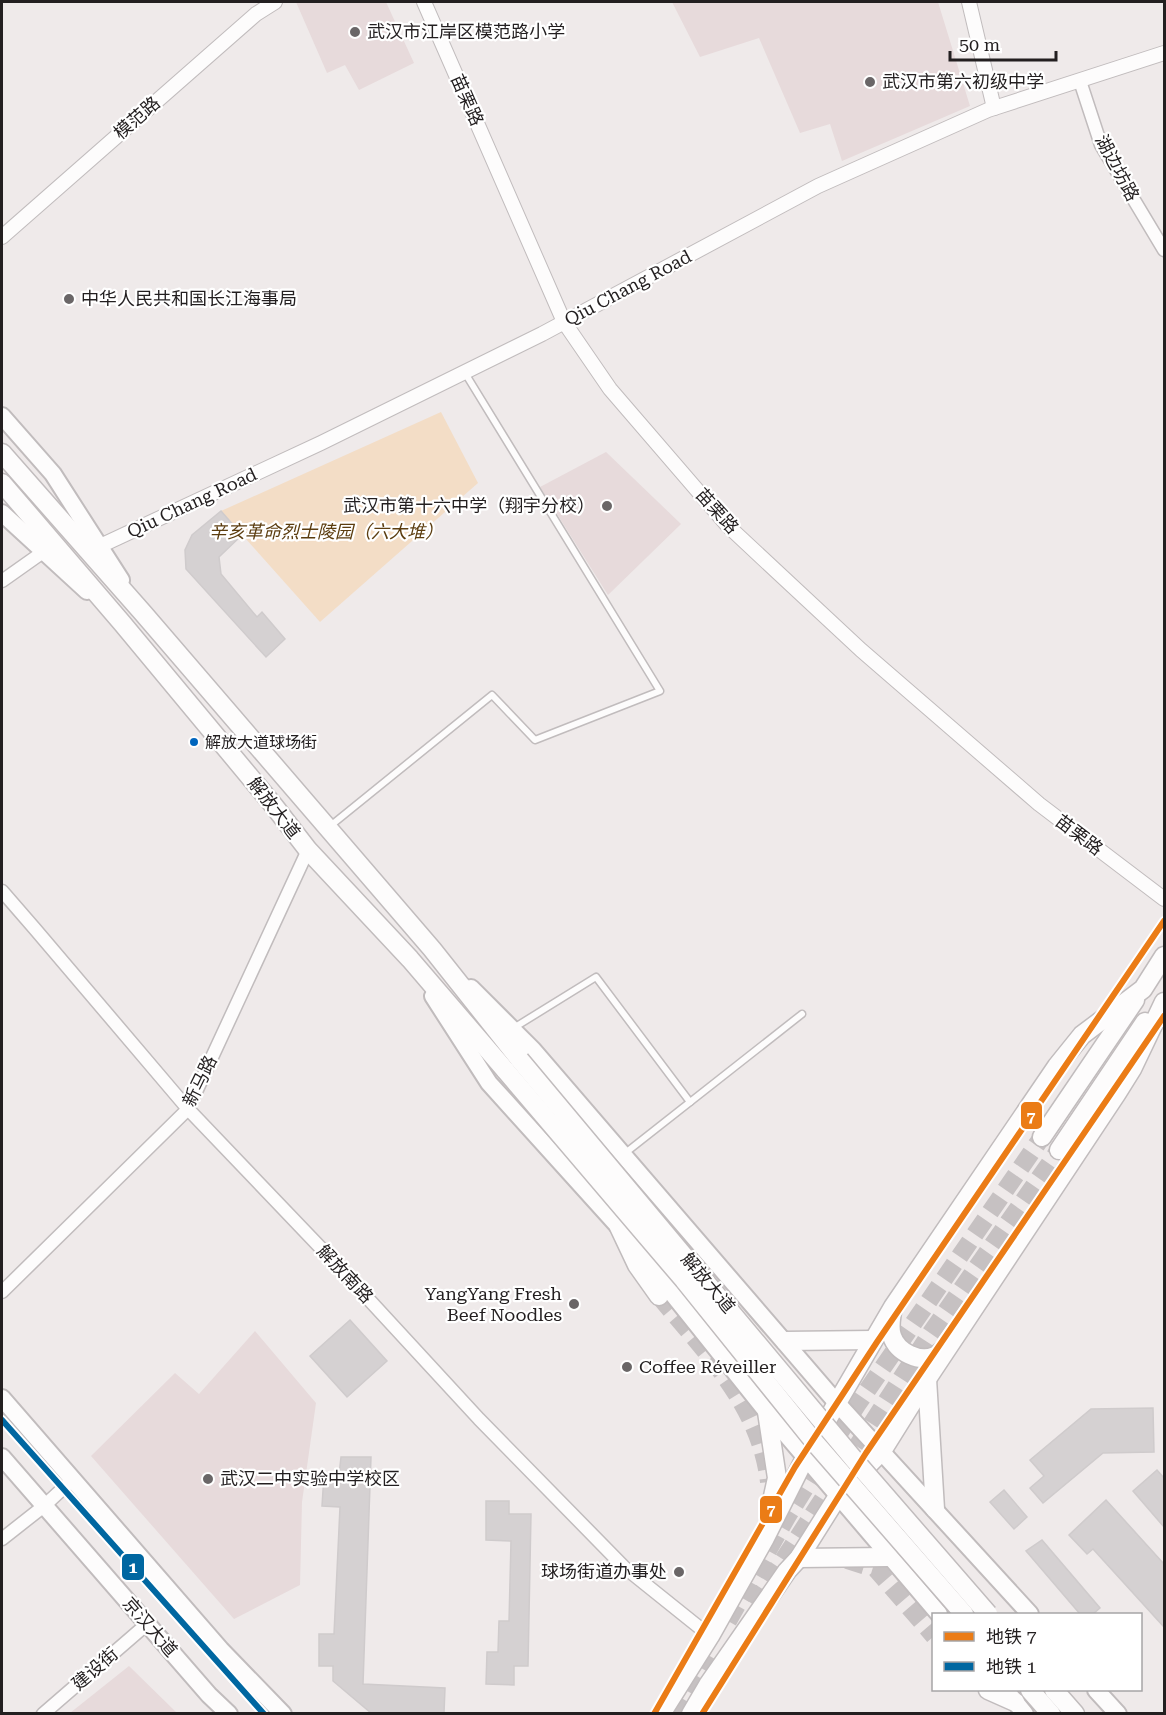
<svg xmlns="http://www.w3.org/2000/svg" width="1166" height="1715" font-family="'Roboto Serif','Noto Sans SC',serif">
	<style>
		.built { fill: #e7dadb }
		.green { fill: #f3ddc6 }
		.building { fill: #d5d1d2; stroke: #cfcbcc; stroke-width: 1.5 }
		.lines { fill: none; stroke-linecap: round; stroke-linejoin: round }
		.primary-tunnel { stroke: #c6c1c2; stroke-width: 18; stroke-dasharray: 18 9; stroke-linecap: butt }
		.service-casing { stroke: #c1bcbd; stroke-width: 9 }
		.minor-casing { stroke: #c1bcbd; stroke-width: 15 }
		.tertiary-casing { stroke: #c1bcbd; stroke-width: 16 }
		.secondary-casing { stroke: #c1bcbd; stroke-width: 20 }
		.primary-casing { stroke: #c1bcbd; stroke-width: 21 }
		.service { stroke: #fdfcfc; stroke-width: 6 }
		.minor { stroke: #fdfcfc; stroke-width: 12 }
		.tertiary { stroke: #fdfcfc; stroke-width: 14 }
		.secondary { stroke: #fdfcfc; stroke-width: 16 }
		.primary { stroke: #fdfcfc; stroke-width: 18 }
		.primary-bridge-casing { stroke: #c1bcbd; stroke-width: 21; stroke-linecap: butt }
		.primary-bridge { stroke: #fdfcfc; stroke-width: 18 }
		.metro-1-casing { stroke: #fff; stroke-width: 10 }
		.metro-2-casing { stroke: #fff; stroke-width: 10 }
		.metro-1 { stroke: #eb7c16; stroke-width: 6 }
		.metro-2 { stroke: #0067a1; stroke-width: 6 }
		.poi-dot { fill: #6a6667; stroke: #fff; stroke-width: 2 }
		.bus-dot { fill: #0065bd; stroke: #fff; stroke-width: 2 }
		.labels { text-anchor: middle; stroke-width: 4.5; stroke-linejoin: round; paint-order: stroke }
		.bus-label { font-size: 16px; fill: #231f20; stroke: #fff; text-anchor: start }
		.poi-label { font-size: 18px; fill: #231f20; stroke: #fff; text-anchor: start }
		.street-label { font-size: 18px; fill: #231f20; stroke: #fff }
		.park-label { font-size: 18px; font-style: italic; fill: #5c3d0f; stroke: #fff }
		.line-badge { stroke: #fff; stroke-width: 2 }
		.badge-label { font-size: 16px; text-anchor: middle; font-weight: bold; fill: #fff }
	</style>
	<rect width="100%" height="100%" fill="#efeaea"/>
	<g class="built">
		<path d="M296,2H386L414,63L359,90L345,65L327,73Z"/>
		<path d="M672,2H938L970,106L842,161L830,124L800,133L759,38L700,57Z"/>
		<path d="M606,452L681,524L608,595L540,487Z"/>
		<path d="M255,1331L316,1403L302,1502L300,1585L234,1619L91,1456L175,1373L199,1394Z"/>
		<path d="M129,1666L177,1713H70Z"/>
	</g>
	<path class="green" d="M441,412L478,483L320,622L221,511Z"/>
	<g class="building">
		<path d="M221,511L242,535L219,557L221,574L257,617L262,612L285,639L266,657L186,569L185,550L192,535Z"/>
		<path d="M350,1320L387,1361L347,1397L310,1356Z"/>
		<path d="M1153,1408L1154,1452L1103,1453L1043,1503L1030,1488L1044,1476L1030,1460L1091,1409Z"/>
		<path d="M341,1457H371L363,1684L445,1688L444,1713H371L333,1681V1666H319V1634H334L340,1507L322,1506L324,1475H339Z"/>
		<path d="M1157,1470L1164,1478V1527L1133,1491Z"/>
		<path d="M1004,1490L1027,1517L1014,1529L990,1502Z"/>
		<path d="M1106,1500L1164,1564V1627L1093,1549L1087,1554L1069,1535Z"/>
		<path d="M486,1501H509V1514H531L528,1666H514V1685L486,1684L487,1652H498L499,1621H509L511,1541L486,1540Z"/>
		<path d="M1042,1540L1100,1608L1093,1614H1080L1026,1551Z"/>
	</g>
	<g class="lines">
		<g class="primary-tunnel">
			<path d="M659,1296C706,1353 760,1405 769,1482"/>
			<path d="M847,1560L876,1569L934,1636"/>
			<path d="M754,1605L930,1334L1059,1150"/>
			<path d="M728,1621L787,1517L857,1405L1042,1137"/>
			<path d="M673,1714L708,1655"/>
		</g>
		<g class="service-casing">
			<g id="service">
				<path d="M329,827L492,695L535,740L660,691L465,373"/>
				<path d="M512,1029L596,977L690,1102"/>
				<path d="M624,1154L802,1014"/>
			</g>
		</g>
		<g class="minor-casing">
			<g id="minor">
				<path d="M1080,81L1101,145L1164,250"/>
				<path d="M2,581L43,552"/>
				<path d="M2,891L35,929L188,1109L338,1266L479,1419L624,1567L710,1636"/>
				<path d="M2,1292L188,1109L308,850"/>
				<path d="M2,1539L44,1506L72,1480"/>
				<path d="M43,1714L147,1624"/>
			</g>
		</g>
		<g class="tertiary-casing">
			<g id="tertiary">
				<path d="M424,2L564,322L610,389L728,526L861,650L1039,804L1164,899"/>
				<path d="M969,2L994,108"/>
				<path d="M2,237L256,14L275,2"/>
				<path d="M100,546L321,443L542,334L818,186L988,110L1164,53"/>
			</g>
		</g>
		<g class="secondary-casing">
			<g id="secondary">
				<path d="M2,416L53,474L121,580"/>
				<path d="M2,513L87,591"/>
				<path d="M471,988L533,1050L836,1402L1030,1614"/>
				<path d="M433,996L489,1083L619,1227L767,1412L939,1614"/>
				<path d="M2,1398L221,1650L283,1714"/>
				<path d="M2,1457L209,1695L229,1714"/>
				<path d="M1096,1690L1118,1714"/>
				<path d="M1007,1692L1025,1714"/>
			</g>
		</g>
		<g class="primary-casing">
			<g id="primary">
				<path d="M2,453L143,613L432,949L520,1060"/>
				<path d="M2,483L122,623L274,806L308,850L410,959L506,1071"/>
				<path d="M1042,1137L1135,1000"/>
				<path d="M1059,1150L1145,1022"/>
				<path d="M619,1227L637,1265L659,1296"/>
				<path d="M892,1312C891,1319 889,1328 892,1336C897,1352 919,1363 935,1356C939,1354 943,1350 947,1346"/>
				<path d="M785,1341L873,1340"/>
				<path d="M927,1379L935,1509"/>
				<path d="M767,1412L777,1478L770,1510"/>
				<path d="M799,1558L888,1557"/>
				<path d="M988,1690L1015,1702"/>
				<path d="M1030,1690L1051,1714"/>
				<path d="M1054,1690L1075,1714"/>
				<path d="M661,1714L710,1636L765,1538L805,1458L893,1307L1057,1066L1082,1035L1143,989L1164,956"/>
				<path d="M691,1714L708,1685L787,1571L799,1558L838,1496L882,1451L927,1379L1117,1093L1132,1069L1164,1002"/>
			</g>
		</g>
		<use href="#service" class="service"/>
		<use href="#minor" class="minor"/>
		<use href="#tertiary" class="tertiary"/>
		<use href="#secondary" class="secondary"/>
		<use href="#primary" class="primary"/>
		<g class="primary-bridge-casing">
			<g id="primary-bridge">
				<path d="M520,1060L857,1463L988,1614"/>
				<path d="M506,1071L684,1280L816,1444L964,1614"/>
			</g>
		</g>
		<use href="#primary-bridge" class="primary-bridge"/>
		<g class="metro-1-casing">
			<g id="metro-1">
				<path d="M654,1714L795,1467L877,1342L1164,921"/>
				<path d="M702,1714L866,1453L1164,1016"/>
			</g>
		</g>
		<g class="metro-2-casing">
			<path id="metro-2" d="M2,1420L264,1714"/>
		</g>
		<use href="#metro-1" class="metro-1"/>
		<use href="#metro-2" class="metro-2"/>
	</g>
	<g class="poi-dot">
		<circle cx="355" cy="32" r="6"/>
		<circle cx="870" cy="82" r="6"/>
		<circle cx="69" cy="299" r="6"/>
		<circle cx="607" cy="506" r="6"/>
		<circle cx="574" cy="1304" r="6"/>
		<circle cx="627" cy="1367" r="6"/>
		<circle cx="208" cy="1479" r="6"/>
		<circle cx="679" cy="1572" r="6"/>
	</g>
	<circle class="bus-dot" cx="194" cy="742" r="5"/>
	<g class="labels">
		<g class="bus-label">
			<text x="205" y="748">解放大道球场街</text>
		</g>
		<g class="poi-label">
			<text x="367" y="38">武汉市江岸区模范路小学</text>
			<text x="882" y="88">武汉市第六初级中学</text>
			<text x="81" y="305">中华人民共和国长江海事局</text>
			<text x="595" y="512" text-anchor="end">武汉市第十六中学（翔宇分校）</text>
			<text x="562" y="1300" text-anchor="end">YangYang Fresh<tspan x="562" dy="21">Beef Noodles</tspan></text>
			<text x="639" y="1373">Coffee Réveiller</text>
			<text x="220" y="1485">武汉二中实验中学校区</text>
			<text x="667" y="1578" text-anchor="end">球场街道办事处</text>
		</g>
		<g class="street-label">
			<text transform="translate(467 100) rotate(66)" y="6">苗栗路</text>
			<text transform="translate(137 118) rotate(-41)" y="6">模范路</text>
			<text transform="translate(1117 168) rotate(62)" y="6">湖边坊路</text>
			<text transform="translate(628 288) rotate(-28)" y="6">Qiu Chang Road</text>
			<text transform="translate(192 503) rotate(-25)" y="6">Qiu Chang Road</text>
			<text transform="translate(717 511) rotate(48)" y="6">苗栗路</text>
			<text transform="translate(274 808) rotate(52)" y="6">解放大道</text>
			<text transform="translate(1079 835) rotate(37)" y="6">苗栗路</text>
			<text transform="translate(200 1081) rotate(-64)" y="6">新马路</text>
			<text transform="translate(345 1274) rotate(47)" y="6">解放南路</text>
			<text transform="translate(708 1283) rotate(50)" y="6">解放大道</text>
			<text transform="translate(150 1627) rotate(49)" y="6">京汉大道</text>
			<text transform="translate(95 1669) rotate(-41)" y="6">建设街</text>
		</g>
		<g class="park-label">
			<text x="326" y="538">辛亥革命烈士陵园（六大堆）</text>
		</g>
	</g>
	<g class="line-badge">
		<rect x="1020" y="1101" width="23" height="29" rx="6" fill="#eb7c16"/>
		<rect x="759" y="1495" width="24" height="29" rx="6" fill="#eb7c16"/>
		<rect x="121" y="1553" width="24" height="28" rx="6" fill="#0067a1"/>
	</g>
	<g class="badge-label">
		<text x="1031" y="1122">7</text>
		<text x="771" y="1515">7</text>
		<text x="133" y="1573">1</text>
	</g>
	<rect width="1166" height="1715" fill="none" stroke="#231f20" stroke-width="6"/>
	<rect x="932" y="1613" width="210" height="78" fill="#ffffff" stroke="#a7a5a6" stroke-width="1.5"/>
	<rect x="944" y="1632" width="30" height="9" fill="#eb7c16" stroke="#a7a5a6" stroke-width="1.5"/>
	<text x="986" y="1643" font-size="18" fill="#231f20">地铁 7</text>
	<rect x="944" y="1662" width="30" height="9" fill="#0067a1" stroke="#a7a5a6" stroke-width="1.5"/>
	<text x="986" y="1673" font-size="18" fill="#231f20">地铁 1</text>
	<path d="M950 51v9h106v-9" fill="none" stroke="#231f20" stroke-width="3"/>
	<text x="959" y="51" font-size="18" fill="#231f20" stroke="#ffffff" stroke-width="4.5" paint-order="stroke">50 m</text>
</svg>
